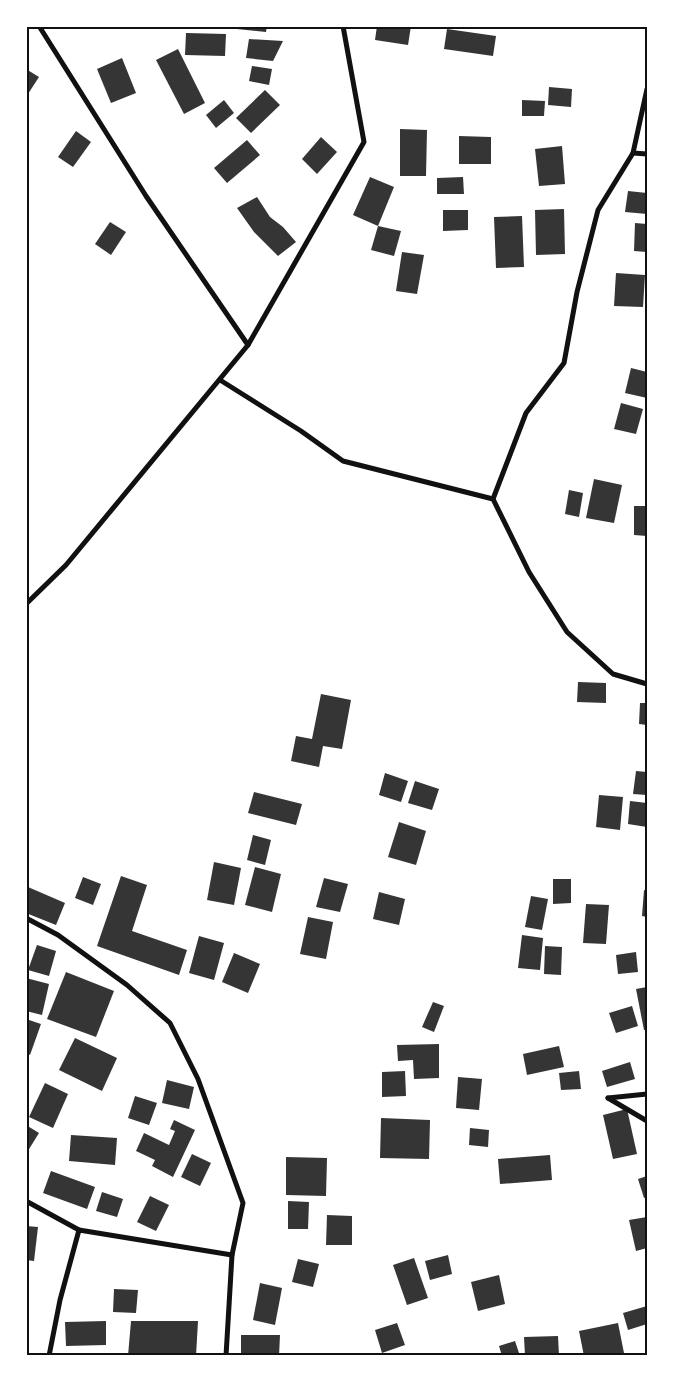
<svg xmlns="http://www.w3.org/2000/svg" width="673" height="1382" font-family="Inter,sans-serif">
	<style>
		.building { fill: #353535 }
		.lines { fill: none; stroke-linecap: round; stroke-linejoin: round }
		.minor { stroke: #111; stroke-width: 5 }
		.neatline { fill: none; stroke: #111; stroke-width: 2 }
	</style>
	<rect width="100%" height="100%" fill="#fff"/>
	<g class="building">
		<path d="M227,26H267L266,32L227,28Z"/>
		<path d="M377,26H411L408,45L375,40Z"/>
		<path d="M447,29L496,36L493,56L444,49Z"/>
		<path d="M186,33L226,34L225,56L185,55Z"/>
		<path d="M249,39L283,41L273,61L246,58Z"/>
		<path d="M178,49L205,103L184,114L156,60Z"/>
		<path d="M122,58L136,93L111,103L97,69Z"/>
		<path d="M252,66L272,69L269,85L249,81Z"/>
		<path d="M26,69L39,77L26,97Z"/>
		<path d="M549,87L572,89L571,107L548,105Z"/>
		<path d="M265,90L280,105L251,133L236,118Z"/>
		<path d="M224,100L234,113L216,128L206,115Z"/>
		<path d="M522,100L545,101L544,116H522Z"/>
		<path d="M400,129L427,130L426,176H400Z"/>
		<path d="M76,131L91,142L73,167L58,157Z"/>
		<path d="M459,136L491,137V164H459Z"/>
		<path d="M321,137L337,152L317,174L302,159Z"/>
		<path d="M247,140L260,155L227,183L214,168Z"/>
		<path d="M562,146L565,184L539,186L535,149Z"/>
		<path d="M370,177L394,187L378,226L353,215Z"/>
		<path d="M463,177L464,194H437V178Z"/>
		<path d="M628,191L647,193V214L625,212Z"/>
		<path d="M257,197L270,217L283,227L296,242L278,256L254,232L237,208Z"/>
		<path d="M564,209L565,254L536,255L535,210Z"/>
		<path d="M443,210H468V230L443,231Z"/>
		<path d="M522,216L524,267L496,268L494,217Z"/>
		<path d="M110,222L126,232L111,255L95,244Z"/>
		<path d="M635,223L647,224V252L634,251Z"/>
		<path d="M378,226L401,231L394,256L371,250Z"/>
		<path d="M402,252L424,255L417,294L396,291Z"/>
		<path d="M616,273L645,275L643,307L614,306Z"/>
		<path d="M631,368L647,372V398L625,393Z"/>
		<path d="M621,403L643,409L636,434L614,429Z"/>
		<path d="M594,479L622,485L614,523L586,518Z"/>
		<path d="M569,490L583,493L579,517L565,514Z"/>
		<path d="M634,506H647V536L634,535Z"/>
		<path d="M578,682L606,683V703L577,702Z"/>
		<path d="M321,694L351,700L342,749L323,746L319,767L291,761L296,736L312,739Z"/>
		<path d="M640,703H647V725L639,724Z"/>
		<path d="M636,771L647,772V795L633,794Z"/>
		<path d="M385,773L408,781L401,802L379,795Z"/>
		<path d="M415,781L439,789L432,810L408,803Z"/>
		<path d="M254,792L302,804L296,825L248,813Z"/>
		<path d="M599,795L623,797L620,830L596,827Z"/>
		<path d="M630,801L647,803V827L628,824Z"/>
		<path d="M399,822L426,831L416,865L388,857Z"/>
		<path d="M253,835L271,840L265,865L247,860Z"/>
		<path d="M214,862L241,868L234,905L207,900Z"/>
		<path d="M255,867L281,874L272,912L245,905Z"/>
		<path d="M121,876L147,885L132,931L187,950L179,975L97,946Z"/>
		<path d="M83,877L101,884L93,905L75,898Z"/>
		<path d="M324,878L348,884L340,912L316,907Z"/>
		<path d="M553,879H571V903L553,904Z"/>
		<path d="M28,887L65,903L56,925L26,913V892Z"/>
		<path d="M644,890L647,891V917L642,916Z"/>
		<path d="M379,892L405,899L399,925L373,919Z"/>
		<path d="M531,896L548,899L542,930L525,927Z"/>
		<path d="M586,904L609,905L606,944L583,943Z"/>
		<path d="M308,917L333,922L326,959L300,954Z"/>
		<path d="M522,935L543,938L540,970L518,968Z"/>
		<path d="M199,936L224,943L214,980L189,973Z"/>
		<path d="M37,945L56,951L49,976L28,970Z"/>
		<path d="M545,946L562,947L561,975L544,974Z"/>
		<path d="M636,952L638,972L618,974L616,955Z"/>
		<path d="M234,953L260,964L248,993L222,982Z"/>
		<path d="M66,972L114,991L96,1037L47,1019Z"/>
		<path d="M26,978L49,984L42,1015L26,1011Z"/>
		<path d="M647,987V1030H644L636,989Z"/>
		<path d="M433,1002L444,1006L434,1032L422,1027Z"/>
		<path d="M632,1006L638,1026L616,1033L609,1013Z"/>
		<path d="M26,1019L41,1024L30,1055L26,1053Z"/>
		<path d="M75,1038L117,1058L102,1091L59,1070Z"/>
		<path d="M439,1044V1078L414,1079L413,1060L398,1061L397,1045Z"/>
		<path d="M559,1046L564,1067L527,1075L523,1054Z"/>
		<path d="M630,1062L635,1079L607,1087L602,1071Z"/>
		<path d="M405,1071L406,1096L382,1097V1072Z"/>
		<path d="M579,1071L581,1089L561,1090L559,1073Z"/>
		<path d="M458,1077L482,1079L479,1110L456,1108Z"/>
		<path d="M167,1080L194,1087L189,1109L162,1103Z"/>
		<path d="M45,1083L68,1094L53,1128L29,1117Z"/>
		<path d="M135,1096L157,1103L149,1125L128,1118Z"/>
		<path d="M627,1109L637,1154L613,1159L603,1115Z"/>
		<path d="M381,1118L430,1120L429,1159L380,1158Z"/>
		<path d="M174,1120L195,1130L173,1177L152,1166L155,1160L136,1151L144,1133L169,1145L175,1131L170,1129Z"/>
		<path d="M26,1125L39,1133L26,1154Z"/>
		<path d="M470,1128L489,1130L488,1147L469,1145Z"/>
		<path d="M71,1135L117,1138L115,1165L69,1161Z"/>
		<path d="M192,1154L211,1163L200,1186L181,1177Z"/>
		<path d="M550,1155L552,1180L500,1184L498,1159Z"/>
		<path d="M286,1157L327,1158L326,1196L286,1195Z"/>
		<path d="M51,1171L95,1187L87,1209L43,1193Z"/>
		<path d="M647,1176V1197L644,1198L638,1179Z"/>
		<path d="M102,1192L123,1199L117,1217L96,1211Z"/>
		<path d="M150,1196L169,1205L156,1231L137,1222Z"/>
		<path d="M288,1201L309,1202L308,1229H288Z"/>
		<path d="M327,1215L352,1216V1245H326Z"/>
		<path d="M647,1217V1248L636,1251L629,1220Z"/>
		<path d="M26,1226L38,1227L34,1261L26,1260Z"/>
		<path d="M448,1255L452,1274L430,1280L425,1261Z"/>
		<path d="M414,1258L428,1298L407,1305L393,1265Z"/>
		<path d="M298,1259L319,1264L313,1287L292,1282Z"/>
		<path d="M499,1275L505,1304L478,1311L471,1282Z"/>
		<path d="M260,1283L282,1288L275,1325L253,1320Z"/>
		<path d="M114,1289L138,1290L136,1313L113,1312Z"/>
		<path d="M647,1306V1324L628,1330L623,1313Z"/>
		<path d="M106,1321V1345L66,1346L65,1322Z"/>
		<path d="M131,1321H198L196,1356H128Z"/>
		<path d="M397,1323L405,1345L382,1353L375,1330Z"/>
		<path d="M618,1323L624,1353L610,1356H584L579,1331Z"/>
		<path d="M241,1335H280L279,1356H241Z"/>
		<path d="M558,1336L559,1356H525L524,1337Z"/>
		<path d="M515,1341L520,1356H502L499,1346Z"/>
	</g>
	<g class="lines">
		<g class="minor">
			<path d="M633,153L647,154"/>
			<path d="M248,345L364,142L343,26"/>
			<path d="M220,380L301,431L343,461L493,499L529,572L567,632L613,674L647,684"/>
			<path d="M493,499L526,413L564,363L577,292L598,210L633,153L647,89"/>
			<path d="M26,604L66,565L248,345L146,196L39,26"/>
			<path d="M26,918L58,935L127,985L170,1023L198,1079L243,1203L232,1255L226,1356"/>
			<path d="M608,1098L647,1121"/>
			<path d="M608,1098L647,1094"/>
			<path d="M26,1201L79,1230L60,1300L49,1356"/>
			<path d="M79,1230L232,1255"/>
		</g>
	</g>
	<rect width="673" height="1382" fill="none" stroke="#ffffff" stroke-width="55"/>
	<rect x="28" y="28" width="618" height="1326" class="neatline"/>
</svg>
